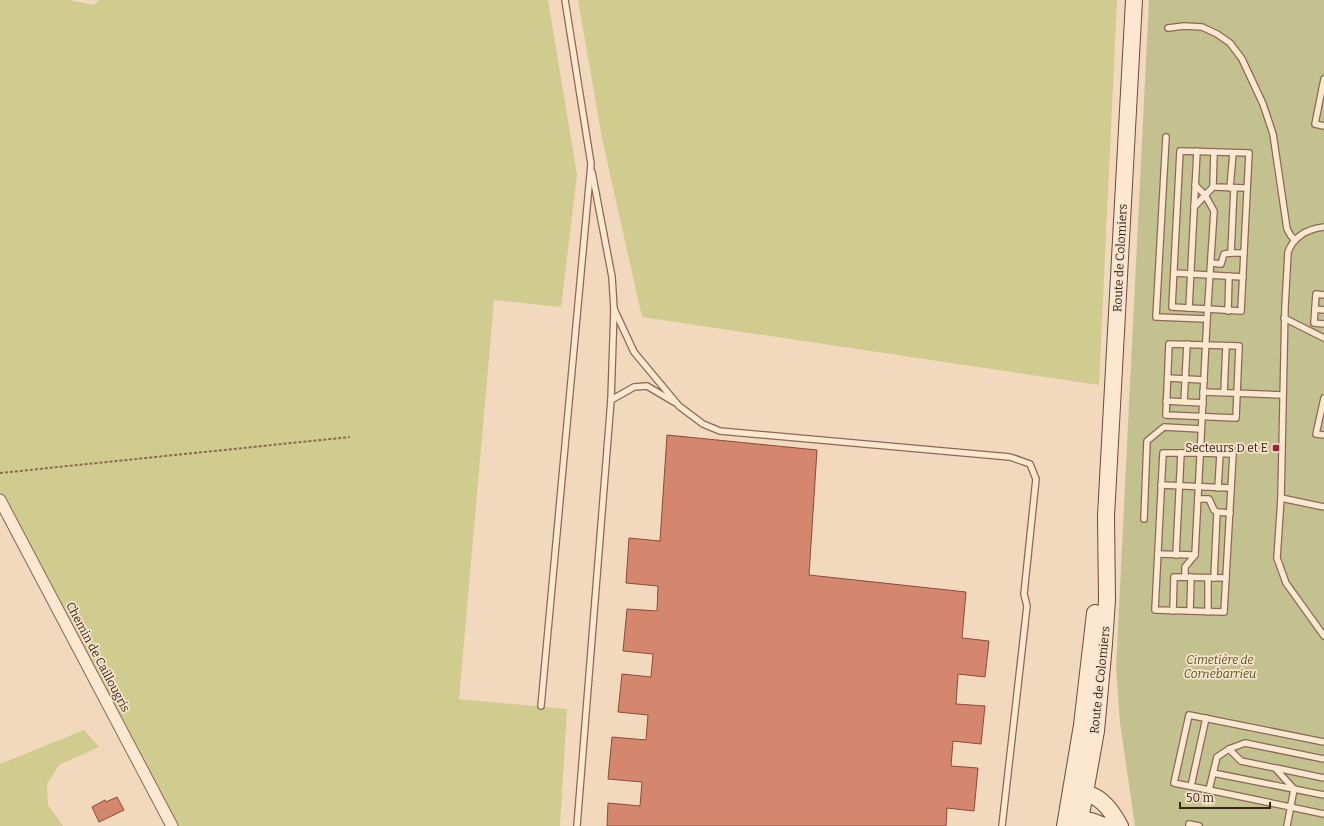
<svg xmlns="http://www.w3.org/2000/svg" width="1324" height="826" font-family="Bitter,serif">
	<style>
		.green { fill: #d0cc90 }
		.cemetery { fill: #c4c190 }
		.building { fill: #d4866e; stroke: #8c4a38 }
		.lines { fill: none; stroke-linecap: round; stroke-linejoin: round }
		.lane-casing { stroke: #8b6754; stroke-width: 8 }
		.street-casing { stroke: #8b6754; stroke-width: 13 }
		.secondary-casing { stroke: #6c4938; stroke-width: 18 }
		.path { stroke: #8b6754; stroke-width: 2; stroke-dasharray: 3 2; stroke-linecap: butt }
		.lane { stroke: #fce7d0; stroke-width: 5.5 }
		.street { stroke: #fce7d0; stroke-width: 11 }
		.secondary { stroke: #fce7d0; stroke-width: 16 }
		.poi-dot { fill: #9f1f37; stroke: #f8e4cd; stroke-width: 1.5 }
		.labels { text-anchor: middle; stroke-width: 3.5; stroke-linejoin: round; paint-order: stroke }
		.street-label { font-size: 12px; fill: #39241a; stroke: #f8e4cd }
		.poi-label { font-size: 12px; fill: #39241a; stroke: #f8e4cd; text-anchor: end }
		.park-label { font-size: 12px; font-style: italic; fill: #53571f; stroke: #f8e4cd }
	</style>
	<rect width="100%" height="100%" fill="#f2d8bc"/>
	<g class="green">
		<path d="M0,0H69L94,5L99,0H548L577,175L561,307L494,300L459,699L567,709L560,826H177L178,824L0,495Z"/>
		<path d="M578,0H1117L1099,385L642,317L602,138Z"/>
		<path d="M84,730L99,747L59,765L47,784L48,805L63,826H0V764Z"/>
	</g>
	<path class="cemetery" d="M1149,0H1324V826H1135L1120,723L1116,668Z"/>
	<g class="building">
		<path d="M667,435L817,450L809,575L966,592L962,638L989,641L985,677L958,674L956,704L985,706L981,744L953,741L951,766L978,768L974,811L947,808L946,826H607L608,803L640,806L642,782L608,779L612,737L646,740L648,715L618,712L622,674L651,677L653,654L623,651L627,609L657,611L658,586L626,583L629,538L660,541Z"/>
		<path d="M117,797L124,810L99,822L92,807L105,800L106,802Z"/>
	</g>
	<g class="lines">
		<g class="lane-casing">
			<g id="lane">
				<path d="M1168,28L1184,26L1202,27L1217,34L1230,43L1242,59L1263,104L1273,134L1287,229L1291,236L1295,240"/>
				<path d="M1324,79L1315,124L1324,126"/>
				<path d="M1166,137L1156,317L1207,319"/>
				<path d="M1180,151L1249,153L1241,311L1172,307Z"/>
				<path d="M1214,152L1213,187L1247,188"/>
				<path d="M1230,188L1233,153"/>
				<path d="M1234,188L1231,253H1244"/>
				<path d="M1194,207L1213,187"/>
				<path d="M1324,227C1308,229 1294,236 1288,252L1285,307L1281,498L1277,558L1286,583L1324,636"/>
				<path d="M1211,263L1221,264L1224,254L1231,253"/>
				<path d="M1174,273L1243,277"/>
				<path d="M1324,295L1316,294L1314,323L1324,324"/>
				<path d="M1189,308L1197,151"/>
				<path d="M614,309L634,352L679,406L703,424L720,431L1010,457L1030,464L1036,479L1024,594L1027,606L1002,826"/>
				<path d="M1315,309L1324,310"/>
				<path d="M1228,311L1229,276"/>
				<path d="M1284,318L1324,338"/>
				<path d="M1169,344L1239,346L1236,418L1166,415Z"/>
				<path d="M1168,378L1204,380"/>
				<path d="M1203,392L1283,395"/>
				<path d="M1224,392L1226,346"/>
				<path d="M1324,398L1316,434L1324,435"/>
				<path d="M611,400L634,387L647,386L674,402"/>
				<path d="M1166,401L1203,403"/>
				<path d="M1184,402L1187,344"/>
				<path d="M1163,453H1200L1233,454L1224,612L1155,610Z"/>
				<path d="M1161,485L1231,488"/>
				<path d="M1218,488L1220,454"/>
				<path d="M1281,498L1324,507"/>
				<path d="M1198,499H1209L1214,510L1217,512"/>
				<path d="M1144,519L1147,441L1164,427L1201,429"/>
				<path d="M1158,554L1195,555"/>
				<path d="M1176,555L1181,453"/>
				<path d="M1185,577V567L1195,555L1207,319L1214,211L1205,195L1195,185"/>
				<path d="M1214,578L1217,512L1230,513"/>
				<path d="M1173,611L1174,577L1226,578"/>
				<path d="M1190,611L1191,577"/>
				<path d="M1208,612V578"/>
				<path d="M541,706L591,164L565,0"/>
				<path d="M1229,749L1241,761L1275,768L1294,789L1287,826"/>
				<path d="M1324,759L1245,743L1229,749L1217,757L1209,790L1324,814"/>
				<path d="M1276,768L1324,778"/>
				<path d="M1213,773L1324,795"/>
				<path d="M1191,786L1206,718"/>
				<path d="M1209,790L1174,783L1189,715L1324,742"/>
				<path d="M577,826L611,400L614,309L612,277L592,172"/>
				<path d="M1189,826V824L1199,826"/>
			</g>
		</g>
		<g class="street-casing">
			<path id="street" d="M0,500L172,826"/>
		</g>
		<g class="secondary-casing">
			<g id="secondary">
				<path d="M1085,794C1101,795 1113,813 1120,826"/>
				<path d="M1075,810L1080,819L1091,821L1104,826"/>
				<path d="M1065,826L1082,725L1095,613"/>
				<path d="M1079,826L1096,731L1104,644L1107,600L1106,516L1134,0"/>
			</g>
		</g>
		<path class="path" d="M0,473L350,437"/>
		<use href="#lane" class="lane"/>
		<use href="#street" class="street"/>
		<use href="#secondary" class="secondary"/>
	</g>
	<rect class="poi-dot" x="1272" y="444" width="8" height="8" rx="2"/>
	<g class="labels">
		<g class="street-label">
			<text transform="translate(1120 258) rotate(-87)" y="4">Route de Colomiers</text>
			<text transform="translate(98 657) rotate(62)" y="4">Chemin de Caillougris</text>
			<text transform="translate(1100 680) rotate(-84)" y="4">Route de Colomiers</text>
		</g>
		<g class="poi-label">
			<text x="1268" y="452">Secteurs D et E</text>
		</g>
		<g class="park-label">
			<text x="1220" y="664">Cimetière de<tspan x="1220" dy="14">Cornebarrieu</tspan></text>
		</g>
	</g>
	<path d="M1180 802v6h90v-6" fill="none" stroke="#39241a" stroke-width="2"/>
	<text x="1186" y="802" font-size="12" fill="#39241a" stroke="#f8e4cd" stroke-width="3" paint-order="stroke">50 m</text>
</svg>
